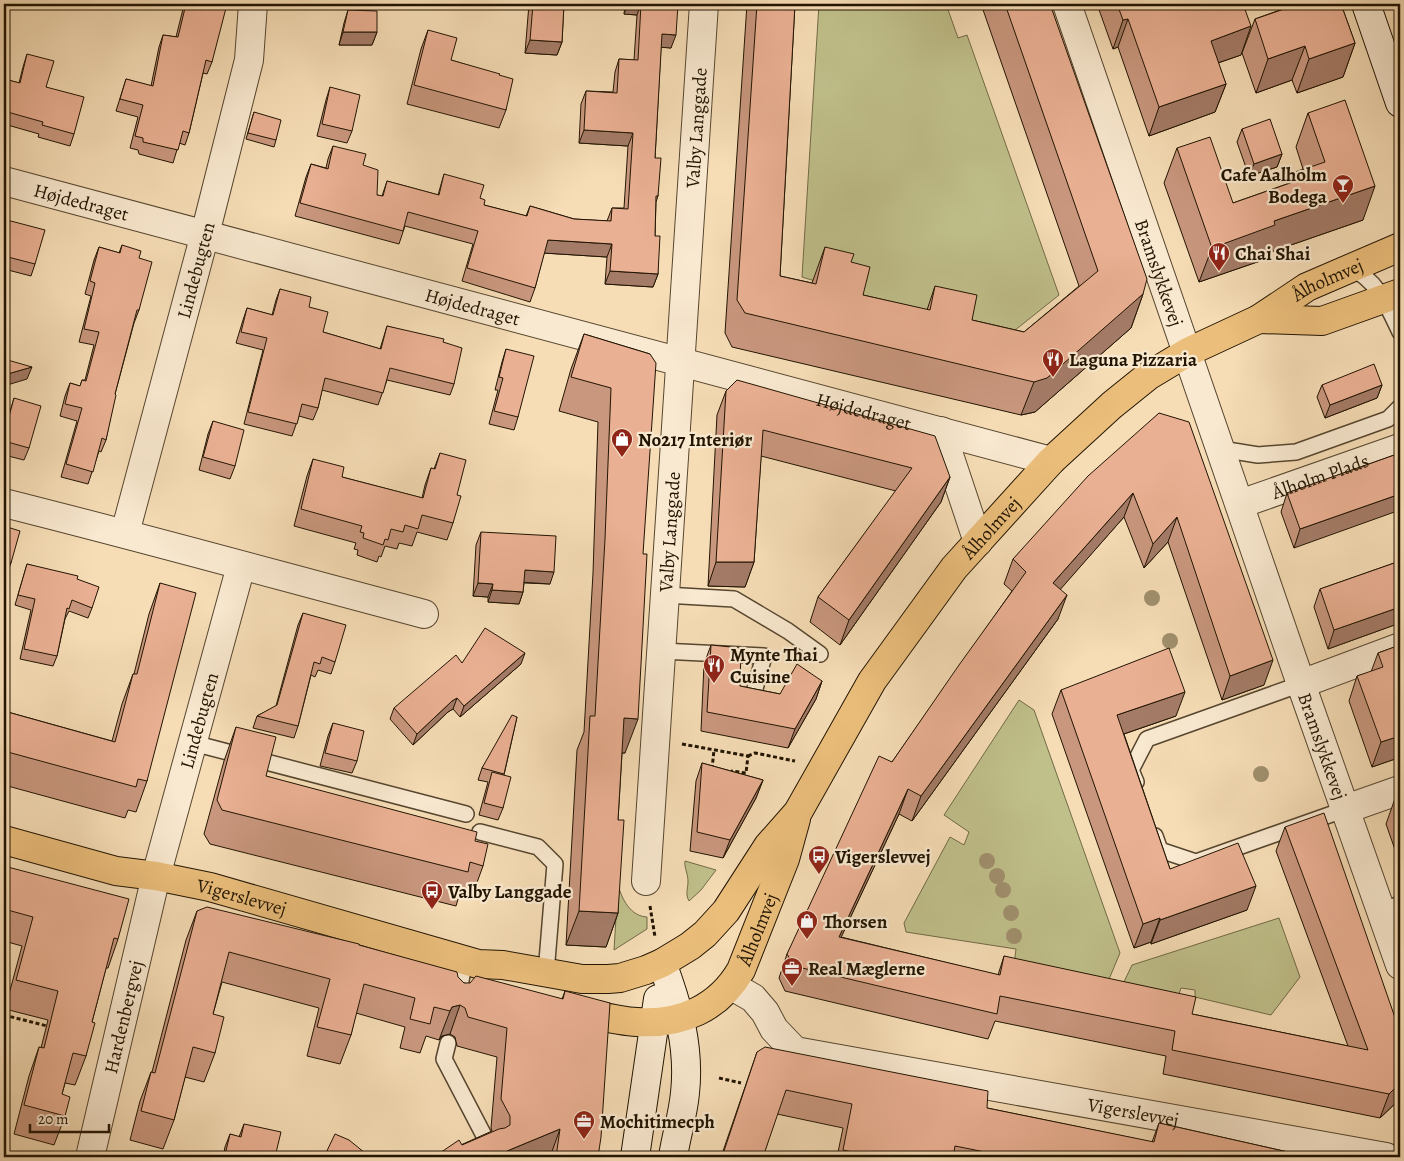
<svg xmlns="http://www.w3.org/2000/svg" width="1404" height="1161" font-family="Alegreya,serif">
	<style>
		.green { fill: #c0c08b; stroke: #706a46 }
		.lines { fill: none; stroke-linecap: round; stroke-linejoin: round }
		.lane-casing { stroke: #56462f; stroke-width: 18 }
		.street-casing { stroke: #56462f; stroke-width: 30 }
		.secondary-casing { stroke: #211402; stroke-width: 30 }
		.primary-casing { stroke: #211402; stroke-width: 30 }
		.path { stroke: #211402; stroke-width: 3; stroke-dasharray: 4 2.5; stroke-linecap: butt }
		.lane { stroke: #f9e9d0; stroke-width: 15 }
		.street { stroke: #f9e9d0; stroke-width: 28 }
		.secondary { stroke: #f9e9d0; stroke-width: 28 }
		.primary { stroke: #ebbe7b; stroke-width: 28 }
		.tree { fill: #a08f6d }
		.wall { fill: #c9977e; stroke: #211402 }
		.shaded-wall { fill: #a47b67; stroke: #211402 }
		.building { fill: #eab093; stroke: #211402 }
		.labels { text-anchor: middle; stroke-width: 4.5; stroke-linejoin: round; paint-order: stroke }
		.street-label { font-size: 19px; fill: #211402; stroke: #f9e9d0 }
		.poi-label { font-size: 19px; font-weight: bold; fill: #211402; stroke: #f9e9d0; text-anchor: start }
	</style>
	<rect width="100%" height="100%" fill="#f6ddb6"/>
	<filter id="stains"><feTurbulence type="fractalNoise" baseFrequency=".004" numOctaves="4"/><feColorMatrix values="0 0 0 0 .2 0 0 0 0 .09 0 0 0 0 .02 0 0 0 .5 -.17"/></filter>
	<radialGradient id="worn" r=".72"><stop offset=".6" stop-color="#630" stop-opacity="0"/><stop offset="1" stop-color="#630" stop-opacity=".3"/></radialGradient>
	<g class="green">
		<path d="M819,4H946L958,38L967,35L1059,295L1004,339L802,277Z"/>
		<path d="M1019,700L1034,710L1120,953L1107,984L1014,965L1016,949L906,932L904,923L950,837L964,845L969,832L944,815Z"/>
		<path d="M685,861L716,870L701,890L689,901C685,894 688,889 688,881C688,874 684,867 685,861Z"/>
		<path d="M618,885C622,899 630,916 647,917V929L614,950Z"/>
		<path d="M1279,918L1300,977L1271,1015L1195,997V990L1181,988L1178,997L1122,986L1132,965Z"/>
	</g>
	<g class="lines">
		<g class="lane-casing">
			<g id="lane">
				<path d="M1350,268C1377,279 1388,307 1400,332"/>
				<path d="M1221,449L1258,455L1296,452L1388,419L1400,407"/>
				<path d="M665,595L734,599L788,631L820,654"/>
				<path d="M661,651L764,656L753,696"/>
				<path d="M193,743L466,814"/>
				<path d="M1136,782L1131,770L1147,739L1301,684"/>
				<path d="M480,832L538,847L555,864L546,973"/>
				<path d="M1155,836L1160,850L1196,862L1346,809"/>
				<path d="M1381,911L1400,904"/>
				<path d="M457,1001L465,960"/>
				<path d="M448,1043L444,1059L491,1149"/>
			</g>
		</g>
		<g class="street-casing">
			<g id="street">
				<path id="s1" d="M1067,4L1301,684L1400,965"/>
				<path id="s2" d="M4,181L1051,461"/>
				<path d="M941,431L978,542"/>
				<path d="M4,503C144,538 284,577 424,614"/>
				<path id="s3" d="M1240,504L1400,448"/>
				<path id="s4" d="M125,533L205,234L249,60L253,4"/>
				<path d="M1301,684L1400,647"/>
				<path d="M1346,809L1400,790"/>
				<path id="s5" d="M646,881L704,4"/>
				<path id="s6" d="M732,986L753,998L765,1012L774,1029L795,1051L1386,1157"/>
				<path id="s7" d="M90,1157L156,876L241,566"/>
			</g>
		</g>
		<g class="secondary-casing">
			<g id="secondary">
				<path d="M1366,4L1400,103"/>
				<path d="M662,963C678,1006 690,1047 685,1093C683,1115 676,1136 673,1157"/>
				<path d="M635,1157L658,999"/>
			</g>
		</g>
		<g class="primary-casing">
			<g id="primary">
				<path d="M1259,319L1322,321L1400,293"/>
				<path id="s8" d="M4,840L116,871L156,876L210,887L478,964L503,965L582,979H608L620,978L646,970L662,963L690,946L705,934L726,911L768,846L798,812L872,681L954,568L1051,461L1112,405L1148,376L1188,352L1259,319L1307,287L1400,247"/>
				<path id="s9" d="M573,1010C594,1014 616,1021 637,1022C681,1025 719,1008 741,970L785,859L796,819"/>
			</g>
		</g>
		<g class="path">
			<path d="M682,744L748,756L746,773L731,771"/>
			<path d="M748,756L755,753L795,761"/>
			<path d="M712,769L714,750"/>
			<path d="M650,906L655,937"/>
			<path d="M4,1015L51,1027"/>
			<path d="M719,1078L741,1083"/>
		</g>
		<use href="#lane" class="lane"/>
		<use href="#street" class="street"/>
		<use href="#secondary" class="secondary"/>
		<use href="#primary" class="primary"/>
	</g>
	<g class="tree">
		<circle cx="1152" cy="598" r="8"/>
		<circle cx="1170" cy="641" r="8"/>
		<circle cx="1261" cy="774" r="8"/>
		<circle cx="987" cy="861" r="8"/>
		<circle cx="997" cy="876" r="8"/>
		<circle cx="1003" cy="890" r="8"/>
		<circle cx="1011" cy="913" r="8"/>
		<circle cx="1014" cy="936" r="8"/>
	</g>
	<g class="wall">
		<path d="M164,4H215L212,62L207,74L203,73L189,133L185,145L179,143L173,163L139,154L138,150L130,148L138,117L116,111L122,92L126,79L151,86L159,47L163,35L176,37L184,5H164Z"/>
		<path d="M529,4H564L562,42L557,55L525,53Z"/>
		<path d="M599,4H678L671,48L661,47L655,158L658,196L656,202L655,236L658,274L653,287L605,284L607,257L544,253L535,288L530,302L462,281L473,244L405,226L399,244L295,216L306,177L311,164L326,168L328,159L333,146L363,165L377,195L382,196L387,181L438,195L444,174L480,198L484,205L526,216L530,206L574,219L607,221L612,208H624L628,146L579,143L581,104L586,91L613,92L615,72L619,59L634,60L637,15L624,14L625,5Z"/>
		<path d="M747,4H795L780,276L812,283L825,247L851,262L863,295L927,310L935,286L972,320L1024,332L1079,286L981,4H1050L1143,294L1131,328L1035,412L1021,415L732,347L725,333Z"/>
		<path d="M1097,4H1164V6L1241,55L1218,63L1226,84L1215,112L1149,136L1118,47L1113,49Z"/>
		<path d="M1282,4H1341L1355,43L1343,77L1297,93L1292,80L1256,93L1242,53L1255,19L1280,10Z"/>
		<path d="M348,10L377,32L372,45H339L344,23Z"/>
		<path d="M428,30L451,60L499,75L506,110L499,128L407,104L421,49Z"/>
		<path d="M27,54L74,134L70,146L38,137L39,134L4,124V79L19,83L23,67Z"/>
		<path d="M330,87L352,131L347,143L317,136L326,100Z"/>
		<path d="M254,112L276,140L274,147L246,139Z"/>
		<path d="M1308,113L1363,220L1265,254L1263,260L1199,282L1164,183L1177,148L1233,203L1287,184L1290,174L1303,169L1296,147Z"/>
		<path d="M1242,129L1282,154L1277,167L1249,176L1237,142Z"/>
		<path d="M4,215L35,264L31,276L4,269Z"/>
		<path d="M122,245L139,258V310L134,323L115,394L106,440L101,452L99,451L88,484L61,477L77,421L60,416L65,396L70,383L80,386L82,380H85L94,345L79,342L91,296L85,294L94,260L99,247L119,253Z"/>
		<path d="M280,289L309,307L323,332L380,349L387,326L443,342L454,384L450,395L387,380L378,405L322,390L318,408L313,420L299,416L292,436L244,424L263,350L236,343L243,320L247,308L272,315L276,300Z"/>
		<path d="M584,334L650,354L625,753H622L618,820V913L606,947L566,945L577,750L584,732L593,573L598,422L559,411L571,369Z"/>
		<path d="M506,349L518,417L514,430L489,424L498,390H495L502,362Z"/>
		<path d="M1322,385H1382L1377,398L1325,418L1317,397Z"/>
		<path d="M726,391L950,477L941,502L840,645L810,622L818,597L896,491L761,456L754,562L745,587L708,586L717,415Z"/>
		<path d="M14,398L29,448L24,460L4,455V432Z"/>
		<path d="M1159,413L1264,685L1222,700L1168,542L1144,568L1124,517L1060,589L1058,619L912,821L899,814L841,937L998,975L1004,956L1192,1014L1348,1046L1276,851L1285,827L1400,1032V1099L1380,1118L1163,1074L1166,1056L995,1021L988,1039L785,991L779,978L787,954L892,762L1012,591L1004,584L1013,559Z"/>
		<path d="M213,421L235,466L230,479L199,470L208,434Z"/>
		<path d="M440,453L457,495L453,523L447,540L417,532L412,546L399,543L397,549L385,546L381,557L379,556L377,562L357,555L358,550L354,549L356,543L294,526L307,476L313,459L342,477L422,498L425,485L431,468L434,469Z"/>
		<path d="M1400,453L1294,548L1281,512L1287,493Z"/>
		<path d="M4,526L11,563L6,576L4,575Z"/>
		<path d="M481,532L550,584L524,583L523,592L519,604L488,602V597L473,596L476,545Z"/>
		<path d="M1400,561V623L1328,649L1314,607L1320,589Z"/>
		<path d="M27,564L77,579L92,608L88,618L69,611L65,619L57,656L53,666L20,659L31,610L15,605Z"/>
		<path d="M160,583L147,781L136,812L128,810L125,818L4,785V711L112,741L122,704L133,674H134L149,614Z"/>
		<path d="M303,613L335,662L331,674L318,670L315,677L311,675L298,726L294,738L253,728L257,716L276,706L298,625Z"/>
		<path d="M711,645L740,686L780,694L822,681L816,699L788,748L701,731L704,664Z"/>
		<path d="M1400,645V766L1398,758L1372,767L1349,701L1357,676L1371,672L1378,653Z"/>
		<path d="M462,663L521,664L460,717L453,709L448,712L413,745L390,719L394,708Z"/>
		<path d="M1061,690L1176,716L1124,734L1170,869L1247,910L1151,944V942L1134,948L1052,714Z"/>
		<path d="M517,717L504,775L503,808L498,820L479,815L488,782L478,780L482,768Z"/>
		<path d="M333,723L357,761L352,773L320,766L328,736Z"/>
		<path d="M236,727L266,776L475,841L483,866L471,899L459,896L456,906L210,844L204,834L224,761Z"/>
		<path d="M702,763L763,780L756,798L723,858L690,851L696,781Z"/>
		<path d="M1400,789V864L1386,824L1398,790Z"/>
		<path d="M4,866L118,939L108,968H106L92,1022L86,1056L75,1085L65,1083L62,1094L65,1116L54,1145L14,1134L29,1076L39,1047L41,1048L48,1020L5,1009L22,946L4,941Z"/>
		<path d="M197,911L359,945L458,977L464,983L562,999L565,991L598,1157H434L492,1131L491,1128L497,1057L457,1046L455,1037L450,1034L442,1036L439,1040L426,1036L420,1053L400,1048L405,1027L356,1013L351,1035L340,1064L307,1056L319,1008L222,982L213,1014L215,1053L204,1082L185,1077L174,1120L163,1149L130,1140L140,1101L151,1072H152L186,940Z"/>
		<path d="M757,1052L987,1108L1152,1142L1159,1123L1310,1157H837L843,1128L777,1114L763,1157H721Z"/>
		<path d="M244,1124L275,1157H223L225,1147L230,1134L239,1137Z"/>
	</g>
	<g class="shaded-wall">
		<rect x="164" y="4" width="20" height="1"/>
		<path d="M457,4H463L456,7Z"/>
		<path d="M471,4H477L470,7Z"/>
		<path d="M599,4H625V5Z"/>
		<path d="M628,4H641L637,15L624,14Z"/>
		<path d="M1128,19L1118,47L1113,49L1123,20Z"/>
		<path d="M1251,26L1241,55L1200,69L1211,41Z"/>
		<path d="M343,32H377L372,45H339Z"/>
		<path d="M662,34L676,35L671,48L657,47Z"/>
		<path d="M530,40L562,42L557,55L525,53Z"/>
		<path d="M1355,43L1343,77L1297,93L1309,59Z"/>
		<path d="M1305,46L1292,80L1256,93L1268,59Z"/>
		<path d="M1226,84L1215,112L1149,136L1159,107Z"/>
		<path d="M584,130L633,133L628,146L579,143Z"/>
		<path d="M1282,154L1277,167L1249,176L1254,164Z"/>
		<path d="M1375,186L1363,220L1265,254L1263,260L1199,282L1212,248L1274,221Z"/>
		<path d="M548,240L612,244L607,257L543,253Z"/>
		<path d="M610,271L658,274L653,287L605,284Z"/>
		<path d="M1143,294L1131,328L1035,412L1021,415L1034,382Z"/>
		<path d="M32,367L27,379L4,386V375Z"/>
		<path d="M1382,385L1377,398L1325,418L1330,405Z"/>
		<path d="M950,477L941,502L840,645L849,620Z"/>
		<path d="M1133,493L1124,517L1044,608L1053,583Z"/>
		<path d="M1400,494V510L1294,548L1300,529Z"/>
		<path d="M1177,517L1168,542L1144,568L1153,544Z"/>
		<path d="M716,562H754L745,587L708,586Z"/>
		<path d="M525,570L554,572L550,584L520,582Z"/>
		<path d="M478,583L493,584L488,597L473,596Z"/>
		<path d="M492,590L523,592L519,604L488,602Z"/>
		<path d="M1067,595L1058,619L912,821L921,796Z"/>
		<path d="M1400,607V623L1328,649L1334,630Z"/>
		<path d="M525,653L521,664L460,717L464,706Z"/>
		<path d="M1273,660L1264,685L1222,700L1230,676Z"/>
		<path d="M822,681L816,699L788,748L795,729Z"/>
		<path d="M1185,692L1176,716L1109,739L1117,715Z"/>
		<path d="M457,698L453,709L448,712L413,745L417,734L452,701Z"/>
		<path d="M624,718L638,719L625,753L611,752Z"/>
		<path d="M1400,736V751L1398,758L1372,767L1381,742Z"/>
		<path d="M763,780L756,798L723,858L730,840Z"/>
		<path d="M908,789L899,814L830,961L839,937Z"/>
		<path d="M1256,886L1247,910L1151,944L1160,920Z"/>
		<path d="M579,911L618,913L606,947L566,945Z"/>
		<path d="M1160,918L1151,942L1134,948L1143,924Z"/>
		<path d="M460,1005L450,1034L442,1036L439,1040L450,1011L452,1007Z"/>
		<path d="M1400,1083V1099L1380,1118L1389,1094Z"/>
		<path d="M560,1129L550,1157H505L507,1151Z"/>
	</g>
	<g class="building">
		<path d="M186,4H215V6L226,8L212,62L206,60L189,133L183,131L178,150L143,142V138L135,136L143,105L120,99L126,79L153,86L163,35L178,37Z"/>
		<path d="M533,4H564L562,42L530,40Z"/>
		<path d="M641,4H678L676,35L662,34L655,158H661L658,196H656L655,236H660L658,274L610,271L612,244L548,240L535,288L467,268L478,231L408,212L403,231L300,203L311,164L328,169L333,146L366,154L363,165L378,170L377,195L383,196L387,181L439,195L444,174L484,185L480,198L485,200L484,205L527,216L530,206L574,219L611,221L612,208L628,209L633,133L584,130L586,91L617,93L619,59L638,60Z"/>
		<path d="M757,4H795L780,276L816,284L825,247L854,254L851,262L870,267L863,295L930,310L935,286L977,295L972,320L1024,332L1098,271L1005,4H1050L1147,279L1143,294L1047,378L1034,382L745,313L737,300Z"/>
		<path d="M1117,4H1164V6L1170,4H1243L1251,26L1211,41L1226,84L1159,107L1128,19L1123,20Z"/>
		<path d="M1290,4H1341L1355,43L1309,59L1305,46L1268,59L1255,19L1290,7Z"/>
		<path d="M348,10L377,11V32H343Z"/>
		<path d="M428,30L457,38L451,60L500,74L499,75L513,79L506,110L414,85Z"/>
		<path d="M27,54L54,61L46,87L84,97L74,134L42,125L43,122L4,111V79L20,83Z"/>
		<path d="M330,87L360,95L352,131L322,124Z"/>
		<path d="M1345,100L1375,186L1274,221L1275,225L1212,248L1177,148L1210,137L1233,203L1293,182L1290,174L1325,162L1308,113Z"/>
		<path d="M254,112L281,120L276,140L248,133Z"/>
		<path d="M1270,119L1282,154L1254,164L1242,129Z"/>
		<path d="M4,215L8,216L7,220L45,230L35,264L4,256Z"/>
		<path d="M122,245L141,251L139,258L152,262L139,310H137L115,394L116,395L106,440L102,438L93,472L66,464L82,408L65,404L70,383L80,386L82,380L86,381L99,332L84,329L95,283L90,281L99,247L120,253Z"/>
		<path d="M280,289L311,297L309,307L328,312L323,332L381,349L387,326L444,339L443,342L462,348L454,384L390,368L383,393L325,378L318,408L302,404L297,424L248,412L267,338L241,332L247,308L273,315Z"/>
		<path d="M584,334L650,354L656,363L643,554H647L638,719L624,718L618,820H624L618,913L579,911L590,716H595L605,539L611,388L571,377Z"/>
		<path d="M506,349L534,356L518,417L494,411L503,378L499,377Z"/>
		<path d="M4,359L32,367L4,375Z"/>
		<path d="M1374,364L1382,385L1330,405L1322,385Z"/>
		<path d="M737,380L935,436L950,477L849,620L818,597L912,468L763,430L754,562H716L726,391Z"/>
		<path d="M14,398L41,406L29,448L4,441V435Z"/>
		<path d="M1159,413L1189,422L1273,660L1230,676L1177,517L1153,544L1133,493L1053,583L1067,595L921,796L908,789L839,937L1000,975L1004,956L1196,997L1192,1014L1368,1050L1285,827L1324,813L1400,1032V1083L1389,1094L1172,1050L1175,1031L1000,996L997,1014L794,966L787,954L879,756L892,762L959,665L1026,572L1013,559L1088,476Z"/>
		<path d="M213,421L244,430L235,466L203,457Z"/>
		<path d="M440,453L466,460L457,495L461,496L453,523L422,515L418,529L405,525L403,532L391,529L388,540L385,539L383,545L363,538L364,533L360,532L362,526L301,509L313,459L344,467L342,477L423,498L431,468L435,469Z"/>
		<path d="M1400,453V494L1300,529L1287,493Z"/>
		<path d="M4,526L20,531L11,563L4,561Z"/>
		<path d="M481,532L556,536L554,572L525,570L523,592L492,590L493,584L478,583Z"/>
		<path d="M1400,561V607L1334,630L1320,589Z"/>
		<path d="M27,564L78,576L77,579L99,587L92,608L72,600L69,609L67,608L57,656L24,649L35,599L18,595Z"/>
		<path d="M160,583L196,593L147,781L138,779L136,787L4,751V711L115,742L133,674H137Z"/>
		<path d="M303,613L346,625L335,662L322,657L320,664L314,662L298,726L257,716L277,705Z"/>
		<path d="M485,628L525,653L464,706L457,698L452,701L417,734L394,708L456,655L462,663Z"/>
		<path d="M711,645L741,648L740,686L780,694L797,664L822,681L795,729L707,712Z"/>
		<path d="M1400,645V736L1381,742L1357,676L1383,667L1378,653Z"/>
		<path d="M1169,648L1185,692L1117,715L1170,869L1238,843L1256,886L1160,920V918L1143,924L1061,690Z"/>
		<path d="M512,715L517,717L504,774L482,768Z"/>
		<path d="M333,723L364,731L357,761L325,753Z"/>
		<path d="M236,727L276,737L266,776L477,832L475,841L488,844L483,866L470,862L468,872L222,810L217,800Z"/>
		<path d="M702,763L763,780L730,840L697,832Z"/>
		<path d="M492,772L511,777L503,808L484,803Z"/>
		<path d="M4,866L129,899L118,939L114,938L92,1022L95,1023L86,1056L73,1053L62,1094L70,1097L65,1116L24,1105L39,1047L44,1048L58,991L16,980L33,917L4,909Z"/>
		<path d="M207,907L359,944V945L457,972L458,977L464,983H470L476,976L563,999L565,991L610,1003L601,1137L598,1157H556L560,1129L507,1151L510,1157H434L459,1140L462,1145L499,1129L505,1128L510,1125V1116L501,1099L507,1028L468,1017L465,1008L460,1005L452,1007L450,1011L434,1007L430,1024L410,1019L415,998L364,984L351,1035L317,1027L330,979L229,952L213,1014L224,1017L215,1053L193,1047L174,1120L141,1111L151,1072L155,1073L197,911Z"/>
		<path d="M765,1047L988,1091L987,1108L1154,1142L1159,1123L1310,1157H1010L955,1146L953,1157H877L843,1150L852,1104L786,1090L763,1157H722L757,1052Z"/>
		<path d="M244,1124L281,1132L275,1157H235L225,1155L230,1134L241,1137Z"/>
		<path d="M335,1134L349,1140L370,1157H324Z"/>
	</g>
	<defs>
		<g id="bar-pin" transform="scale(1.125)"><path d="M0 17L-7.5 6A9.5 9.5 0 1 1 7.5 6Z" fill="#8f2418" stroke="#f9e9d0"/><path d="M-6-5H6L.8 .8V4.5H3.5V6h-7V4.5H-.8V.8Z" fill="#fff"/></g>
		<g id="restaurant-pin" transform="scale(1.125)"><path d="M0 17L-7.5 6A9.5 9.5 0 1 1 7.5 6Z" fill="#8f2418" stroke="#f9e9d0"/><path d="M-5-6h1v4h1v-4h1v4h1v-4h1v5L-1.5 .5V6h-2V.5L-5-1ZM5-6V6H3V1.5H1.5Q1.5-4 5-6Z" fill="#fff"/></g>
		<g id="shop-pin" transform="scale(1.125)"><path d="M0 17L-7.5 6A9.5 9.5 0 1 1 7.5 6Z" fill="#8f2418" stroke="#f9e9d0"/><path d="M-5-2.5h2.3a2.7 3.5 0 0 1 5.4 0H5L5.5 6h-11ZM-1.5-2.5h3a1.5 2.3 0 0 0-3 0Z" fill="#fff"/></g>
		<g id="bus-pin" transform="scale(1.125)"><path d="M0 17L-7.5 6A9.5 9.5 0 1 1 7.5 6Z" fill="#8f2418" stroke="#f9e9d0"/><path d="M-5-6H5V4H4V6H2V4H-2V6H-4V4H-5ZM-3.5-4V0h7V-4ZM-3.5 1.2v1.5H-2V1.2ZM2 1.2v1.5H3.5V1.2Z" fill="#fff"/></g>
		<g id="office-pin" transform="scale(1.125)"><path d="M0 17L-7.5 6A9.5 9.5 0 1 1 7.5 6Z" fill="#8f2418" stroke="#f9e9d0"/><path d="M-6-3h4V-5.5h4V-3h4V5H-6ZM-1-4.5V-3h2v-1.5ZM-6 0V1H6V0Z" fill="#fff"/></g>
	</defs>
	<g fill-rule="evenodd">
		<use href="#bar-pin" x="1343" y="185"/>
		<use href="#restaurant-pin" x="1219" y="253"/>
		<use href="#restaurant-pin" x="1053" y="359"/>
		<use href="#shop-pin" x="622" y="439"/>
		<use href="#restaurant-pin" x="714" y="665"/>
		<use href="#bus-pin" x="819" y="856"/>
		<use href="#bus-pin" x="432" y="891"/>
		<use href="#shop-pin" x="807" y="921"/>
		<use href="#office-pin" x="792" y="968"/>
		<use href="#office-pin" x="584" y="1121"/>
	</g>
	<g class="labels">
		<g class="street-label">
			<text dy="7" stroke="none"><textPath href="#s5" startOffset="755">Valby Langgade</textPath></text>
			<text dy="7" stroke="none"><textPath href="#s2" startOffset="80">Højdedraget</textPath></text>
			<text dy="7" stroke="none"><textPath href="#s4" startOffset="272">Lindebugten</textPath></text>
			<text dy="7" stroke="none"><textPath href="#s1" startOffset="284">Bramslykkevej</textPath></text>
			<text dy="7" stroke="none"><textPath href="#s8" startOffset="1652">Ålholmvej</textPath></text>
			<text dy="7" stroke="none"><textPath href="#s2" startOffset="485">Højdedraget</textPath></text>
			<text dy="7" stroke="none"><textPath href="#s2" startOffset="890">Højdedraget</textPath></text>
			<text dy="7" stroke="none"><textPath href="#s3" startOffset="85">Ålholm Plads</textPath></text>
			<text dy="7" stroke="none"><textPath href="#s8" startOffset="1229">Ålholmvej</textPath></text>
			<text dy="7" stroke="none"><textPath href="#s5" startOffset="350">Valby Langgade</textPath></text>
			<text dy="7" stroke="none"><textPath href="#s7" startOffset="450">Lindebugten</textPath></text>
			<text dy="7" stroke="none"><textPath href="#s1" startOffset="785">Bramslykkevej</textPath></text>
			<text dy="7" stroke="none"><textPath href="#s8" startOffset="245">Vigerslevvej</textPath></text>
			<text dy="7" stroke="none"><textPath href="#s9" startOffset="232">Ålholmvej</textPath></text>
			<text dy="7" stroke="none"><textPath href="#s7" startOffset="144">Hardenbergvej</textPath></text>
			<text dy="7" stroke="none"><textPath href="#s6" startOffset="436">Vigerslevvej</textPath></text>
		</g>
		<g class="poi-label">
			<text x="1327" y="181" text-anchor="end">Cafe Aalholm<tspan x="1327" dy="22">Bodega</tspan></text>
			<text x="1235" y="260">Chai Shai</text>
			<text x="1069" y="366">Laguna Pizzaria</text>
			<text x="638" y="446">No217 Interiør</text>
			<text x="730" y="661">Mynte Thai<tspan x="730" dy="22">Cuisine</tspan></text>
			<text x="835" y="863">Vigerslevvej</text>
			<text x="448" y="898">Valby Langgade</text>
			<text x="823" y="928">Thorsen</text>
			<text x="808" y="975">Real Mæglerne</text>
			<text x="600" y="1128">Mochitimecph</text>
		</g>
	</g>
	<rect width="1404" height="1161" fill="none" stroke="#f6ddb6" stroke-width="20"/>
	<rect x="5" y="5" width="1394" height="1151" fill="none" stroke="#211402" stroke-width="2.5"/>
	<rect x="10" y="10" width="1384" height="1141" fill="none" stroke="#211402"/>
	<path d="M30 1124v8h79v-8" fill="none" stroke="#211402" stroke-width="2.5"/>
	<text x="38" y="1124" font-size="15" fill="#211402" stroke="#f9e9d0" stroke-width="4" paint-order="stroke">20 m</text>
	<rect width="100%" height="100%" filter="url(#stains)"/>
	<rect width="100%" height="100%" fill="url(#worn)"/>
</svg>
